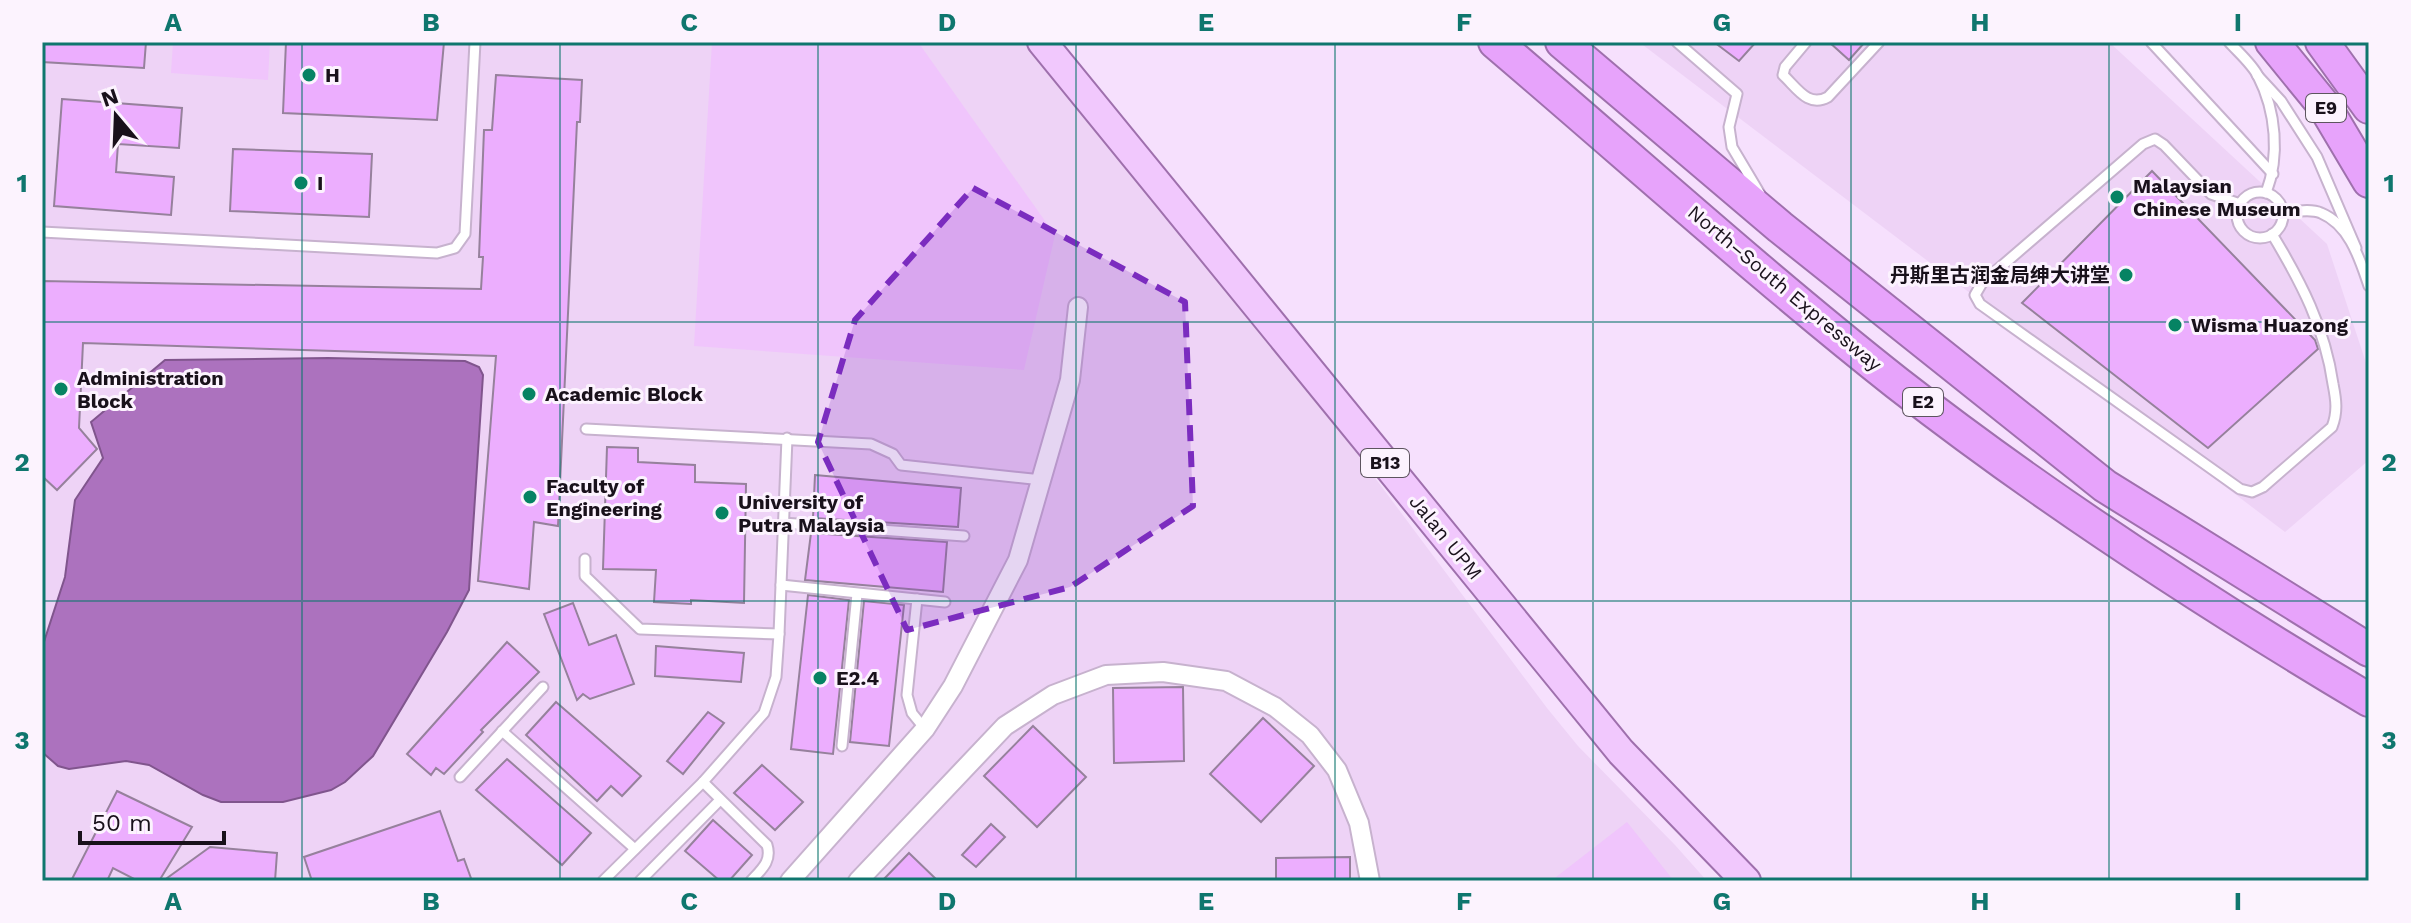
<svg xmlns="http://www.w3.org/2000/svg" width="2411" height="923" font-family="'Work Sans','Noto Sans SC',sans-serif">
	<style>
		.built { fill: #eed3f6 }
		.green { fill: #f0c5fc }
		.water { fill: #ac72be; stroke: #80558d; stroke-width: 2 }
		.building { fill: #ecaefe; stroke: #96819c; stroke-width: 2 }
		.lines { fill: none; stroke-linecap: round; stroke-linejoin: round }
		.service-casing { stroke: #c7b2ce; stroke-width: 13 }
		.minor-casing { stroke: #c7b2ce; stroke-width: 22 }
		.primary-casing { stroke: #9f70ad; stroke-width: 32 }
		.motorway-casing { stroke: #9f70ad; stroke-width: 36 }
		.service { stroke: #fff; stroke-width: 9 }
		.minor { stroke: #fff; stroke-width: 18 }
		.primary { stroke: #f1c8fd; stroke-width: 28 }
		.motorway { stroke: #e7a3fb; stroke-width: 32 }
		.marked { fill: #7b2cbf; fill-opacity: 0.2; stroke: #7b2cbf; stroke-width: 6; stroke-dasharray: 16 10; stroke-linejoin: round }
		.grid { fill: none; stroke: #0f766e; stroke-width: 2; stroke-opacity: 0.55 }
		.poi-dot { fill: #068363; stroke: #fcf3fe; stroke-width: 3 }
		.labels { text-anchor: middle; stroke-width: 6; stroke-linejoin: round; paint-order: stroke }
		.shield { fill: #fcf3fe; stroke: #5d555f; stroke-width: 2 }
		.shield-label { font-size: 18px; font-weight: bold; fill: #19111b }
		.poi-label { font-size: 20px; font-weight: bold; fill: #19111b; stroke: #fcf3fe; text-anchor: start }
		.street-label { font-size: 20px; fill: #19111b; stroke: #fcf3fe }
		.neatline { fill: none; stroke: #0f766e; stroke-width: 3 }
		.grid-label { font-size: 26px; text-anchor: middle; font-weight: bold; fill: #0f766e }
	</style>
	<rect width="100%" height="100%" fill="#f6e0fd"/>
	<g class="built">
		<path d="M42,42H1026L1331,419L1547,708L1578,746L1675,845L1707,881H42Z"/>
		<path d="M1639,42H2109L2327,244L2369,372V460L2285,532Z"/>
	</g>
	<g class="green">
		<path d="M173,42H270L268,80L171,73Z"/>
		<path d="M712,42H918L1055,235L1024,370L694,346Z"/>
		<path d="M1627,822L1674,881H1551Z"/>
	</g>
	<path class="water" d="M328,358L465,361L479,367L483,375L469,590L447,632L373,756L345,782L331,790L283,802H221L203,795L149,765L126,761L69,769L58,766L42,752V648L65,577L75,500L103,458L91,422L165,360Z"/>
	<g class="building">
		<path d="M42,42H146L144,68L42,62Z"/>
		<path d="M286,42H444L437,120L283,113Z"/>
		<path d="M1714,42H1756L1739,61Z"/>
		<path d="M1829,42H1865L1849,60Z"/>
		<path d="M496,75L582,80L580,122H577L558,526L534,522L529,589L478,581L496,356L83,343L79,428L97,449L57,490L42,476V281L481,289L483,257H479L484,130H492Z"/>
		<path d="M62,99L182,108L179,148L118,144L116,172L174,177L171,215L54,206Z"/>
		<path d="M233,149L372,154L369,217L230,211Z"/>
		<path d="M2152,171L2315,340L2318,349L2208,448L2022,303Z"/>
		<path d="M607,447L638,448V462L695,465V482L746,484L744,603L691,600V604L654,602L656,570L603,569Z"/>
		<path d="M815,475L961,488L958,527L813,518Z"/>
		<path d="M811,533L947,542L943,592L805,580Z"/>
		<path d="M808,595L849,600L833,754L791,749Z"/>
		<path d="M864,601L904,605L889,746L850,742Z"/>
		<path d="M573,603L589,645L616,635L634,684L590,699L583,694L577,700L544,614Z"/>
		<path d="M507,642L539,672L481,730L483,732L444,774L436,768L431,775L407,754Z"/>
		<path d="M656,646L744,653L741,682L655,676Z"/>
		<path d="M1183,687L1184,761L1114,763L1113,688Z"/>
		<path d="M556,702L641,776L622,796L611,786L597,801L526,735Z"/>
		<path d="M708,712L724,723L683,774L667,761Z"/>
		<path d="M1263,718L1314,766L1261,822L1210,774Z"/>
		<path d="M1033,726L1086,777L1037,827L984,776Z"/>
		<path d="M507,759L591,833L562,865L476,790Z"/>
		<path d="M762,765L803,802L775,830L734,793Z"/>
		<path d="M117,791L192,827L159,881H138L113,868L107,881H71Z"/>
		<path d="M440,811L458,861L464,859L472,881H312L304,857Z"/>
		<path d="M713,820L752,855L729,881H720L685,851Z"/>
		<path d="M991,824L1005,837L976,867L962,855Z"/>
		<path d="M210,847L277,853L275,881H163Z"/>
		<path d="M909,853L938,881H882Z"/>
		<path d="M1350,857V881H1276V858Z"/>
	</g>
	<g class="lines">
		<g class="service-casing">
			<g id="service">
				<path d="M1677,42L1737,94L1729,127L1732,147L1760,194"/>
				<path d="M1806,42L1785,67L1783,75C1797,88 1808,108 1828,97L1879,42"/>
				<path d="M2151,42L2273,174"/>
				<path d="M2229,42C2238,52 2252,64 2258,76C2276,111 2280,156 2266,193"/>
				<path d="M2257,75L2281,101L2317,157L2356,248"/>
				<circle cx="2260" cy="215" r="23"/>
				<path d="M2240,204L2211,194L2164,145L2155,139L2143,144L1982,283L1975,295L1980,304L2240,489L2252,492L2263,487L2332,427C2338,412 2336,399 2333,384C2325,328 2301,282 2272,234"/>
				<path d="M2282,213C2294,212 2310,208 2321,213C2350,225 2360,260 2369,286"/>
				<path d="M42,232L437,253L455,248L465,234L475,42"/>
				<path d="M586,429L871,444L893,454L901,465L1042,480"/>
				<path d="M783,523L964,536"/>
				<path d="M585,559V576L640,629L779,634"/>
				<path d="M781,585L945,602"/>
				<path d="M917,599L907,695L912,713L925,729"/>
				<path d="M502,731L635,849"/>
				<path d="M842,746L857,594"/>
				<path d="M460,777L543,687"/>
				<path d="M703,782L767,845C772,861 762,869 751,881"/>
				<path d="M603,881L703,782L764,713L776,677L779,634L787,438"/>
				<path d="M640,881L720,800"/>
			</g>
		</g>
		<g class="minor-casing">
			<g id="minor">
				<path d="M790,881L925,729L953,686L1018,560L1070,380L1078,307"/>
				<path d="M858,881L1005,726L1053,695L1106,675L1163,672L1226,681L1275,707L1310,735L1337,770L1359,823L1370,881"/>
			</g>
		</g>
		<g class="primary-casing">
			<path id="primary" d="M1042,42L1621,752L1746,881"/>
		</g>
		<g class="motorway-casing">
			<g id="motorway">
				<path d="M1495,42C1629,156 1759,274 1897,383C2047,500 2206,603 2369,700"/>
				<path d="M1562,42L1780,227L2105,486L2369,650"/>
				<path d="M2272,42L2325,107L2369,181"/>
				<path d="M2322,42L2369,107"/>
			</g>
		</g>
		<use href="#service" class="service"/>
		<use href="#minor" class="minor"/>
		<use href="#primary" class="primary"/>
		<use href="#motorway" class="motorway"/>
	</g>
	<path class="marked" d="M973,188L1185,302L1193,506L1070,587L907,630L818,442L855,320Z"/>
	<path class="grid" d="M302,42V881M560,42V881M818,42V881M1076,42V881M1335,42V881M1593,42V881M1851,42V881M2109,42V881M42,322H2369M42,601H2369"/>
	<g class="poi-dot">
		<circle cx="309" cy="75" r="8"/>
		<circle cx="301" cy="183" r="8"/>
		<circle cx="2117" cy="197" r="8"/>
		<circle cx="2126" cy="275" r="8"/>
		<circle cx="2175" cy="325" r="8"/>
		<circle cx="61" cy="389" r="8"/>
		<circle cx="529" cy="394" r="8"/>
		<circle cx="530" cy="497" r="8"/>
		<circle cx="722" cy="513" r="8"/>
		<circle cx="820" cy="678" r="8"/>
	</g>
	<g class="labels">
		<g class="shield">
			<rect x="2306" y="94" width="40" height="28" rx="6"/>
			<rect x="1903" y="388" width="40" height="28" rx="6"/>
			<rect x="1361" y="449" width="48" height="28" rx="6"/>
		</g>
		<g class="shield-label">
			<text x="2326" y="114">E9</text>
			<text x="1923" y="408">E2</text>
			<text x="1385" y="469">B13</text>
		</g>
		<g class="poi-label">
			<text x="325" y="82">H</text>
			<text x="317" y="190">I</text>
			<text x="2133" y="193">Malaysian<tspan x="2133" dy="23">Chinese Museum</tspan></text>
			<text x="2110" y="282" text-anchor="end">丹斯里古润金局绅大讲堂</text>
			<text x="2191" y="332">Wisma Huazong</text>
			<text x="77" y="385">Administration<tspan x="77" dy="23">Block</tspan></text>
			<text x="545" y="401">Academic Block</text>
			<text x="546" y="493">Faculty of<tspan x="546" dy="23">Engineering</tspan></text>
			<text x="738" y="509">University of<tspan x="738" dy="23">Putra Malaysia</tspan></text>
			<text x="836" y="685">E2.4</text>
		</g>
		<g class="street-label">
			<text transform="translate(1785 288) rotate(40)" y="7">North–South Expressway</text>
			<text transform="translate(1446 537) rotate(51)" y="7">Jalan UPM</text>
		</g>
	</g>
	<rect width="2411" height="923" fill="none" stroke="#fcf3fe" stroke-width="88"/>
	<g transform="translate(116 116) rotate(341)" stroke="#fcf3fe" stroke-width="6" paint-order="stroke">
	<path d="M0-6L14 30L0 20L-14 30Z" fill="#19111b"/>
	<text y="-12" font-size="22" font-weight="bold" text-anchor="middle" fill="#19111b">N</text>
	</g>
	<path d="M80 831v12h144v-12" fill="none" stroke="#19111b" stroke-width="4"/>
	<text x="92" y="831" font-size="24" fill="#19111b" stroke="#fcf3fe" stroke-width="6" paint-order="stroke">50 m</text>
	<rect x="44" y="44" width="2323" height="835" class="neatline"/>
	<g class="grid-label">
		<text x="173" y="31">A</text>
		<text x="431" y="31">B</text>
		<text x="689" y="31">C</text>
		<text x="947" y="31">D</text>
		<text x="1206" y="31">E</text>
		<text x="1464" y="31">F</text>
		<text x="1722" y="31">G</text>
		<text x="1980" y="31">H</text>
		<text x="2238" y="31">I</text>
		<text x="22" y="192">1</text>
		<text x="2389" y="192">1</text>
		<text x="22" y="471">2</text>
		<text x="2389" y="471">2</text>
		<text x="22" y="749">3</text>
		<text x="2389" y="749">3</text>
		<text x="173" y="910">A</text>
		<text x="431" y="910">B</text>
		<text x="689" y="910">C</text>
		<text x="947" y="910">D</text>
		<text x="1206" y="910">E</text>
		<text x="1464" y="910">F</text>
		<text x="1722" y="910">G</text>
		<text x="1980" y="910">H</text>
		<text x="2238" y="910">I</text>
	</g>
</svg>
